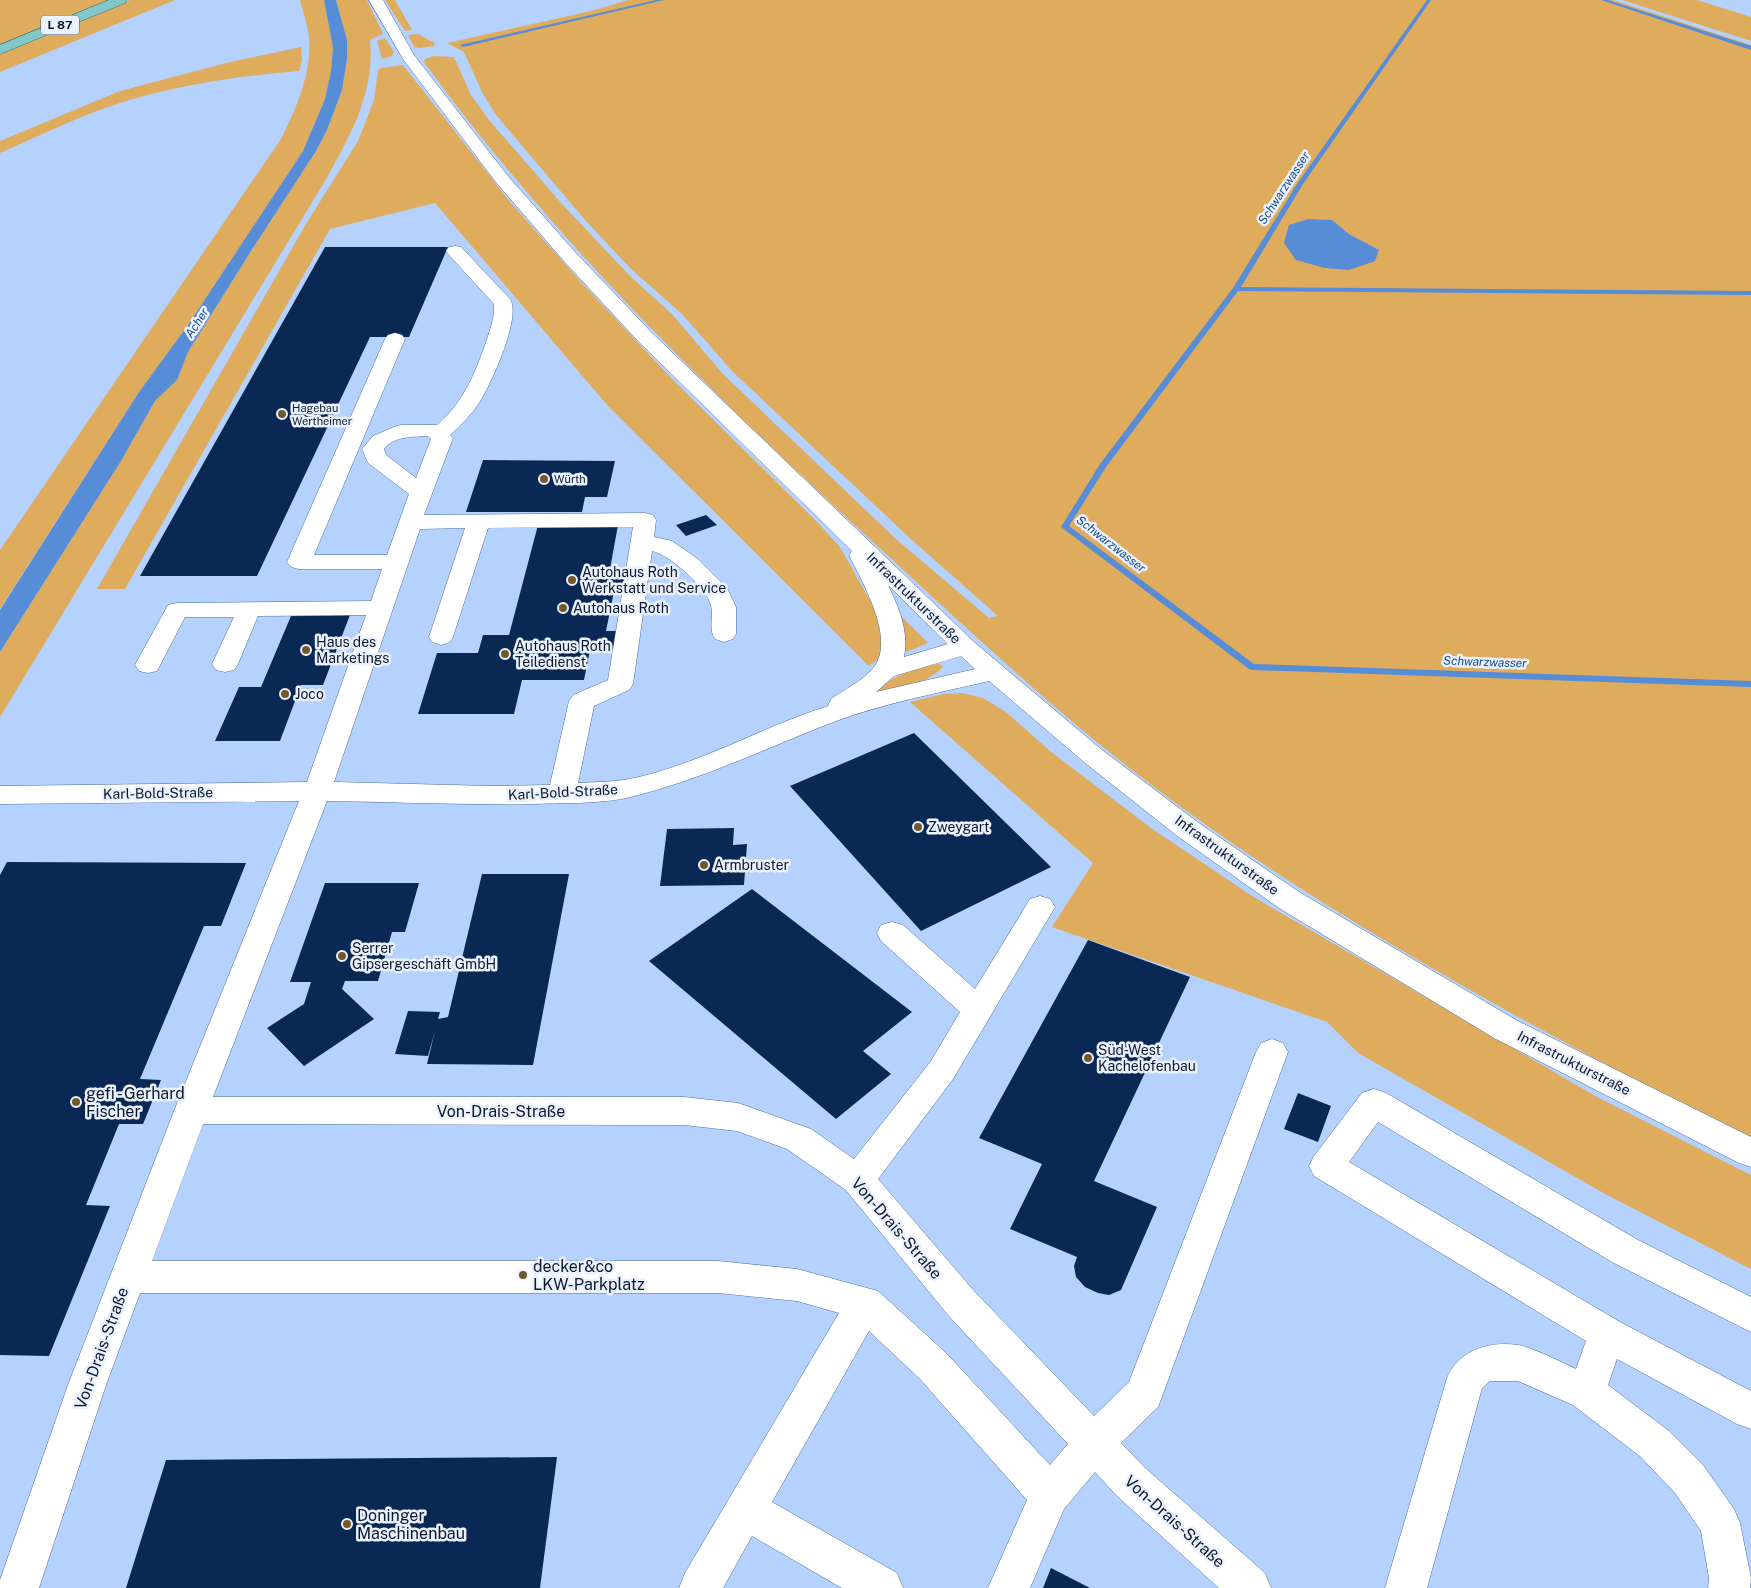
<svg xmlns="http://www.w3.org/2000/svg" width="1751" height="1588" font-family="'Public Sans',sans-serif">
	<style>
		.green { fill: #deac5c; fill-rule: evenodd }
		.water { fill: #578cd7 }
		.lines { fill: none; stroke-linecap: round; stroke-linejoin: round }
		.stream { fill: #578cd7; fill-rule: evenodd }
		.building { fill: #092853 }
		.minor-casing { stroke: #4d6f9f; stroke-width: 1 }
		.major-casing { stroke: #22727b; stroke-width: 1 }
		.minor { fill: #fff; fill-rule: evenodd }
		.major { fill: #82c7c9; fill-rule: evenodd }
		.poi-dot { fill: #74582b; stroke: #eaf1fd; stroke-width: 2 }
		.labels { text-anchor: middle; stroke-width: 5; stroke-linejoin: round; paint-order: stroke }
		.far-poi-label { font-size: 11px; fill: #0c192d; stroke: #eaf1fd; text-anchor: start }
		.shield { fill: #eaf1fd; stroke: #4f5a6b; stroke-width: 1 }
		.shield-label { font-size: 12px; font-weight: bold; fill: #0c192d }
		.far-water-label { font-size: 12px; font-style: italic; fill: #16488d; stroke: #eaf1fd }
		.poi-label { font-size: 14px; fill: #0c192d; stroke: #eaf1fd; text-anchor: start }
		.street-label { font-size: 14px; fill: #0c192d; stroke: #eaf1fd }
		.near-poi-label { font-size: 16px; fill: #0c192d; stroke: #eaf1fd; text-anchor: start }
		.near-street-label { font-size: 16px; fill: #0c192d; stroke: #eaf1fd }
	</style>
	<rect width="100%" height="100%" fill="#b4d2fd"/>
	<g class="green">
		<path d="M0,0H109L0,45Z"/>
		<path d="M130,0H175L0,72V54Z"/>
		<path d="M300,0H324L333,48L331,71L325,99L303,151L188,325L139,392L0,609V550L281,139C296,109 312,73 309,38C308,25 303,13 300,0Z"/>
		<path d="M336,0H367L383,34L370,40C375,94 350,136 325,181L0,717V652L121,461L155,401L177,380L188,352L251,251L316,151L327,130L342,90L347,59V40Z"/>
		<path d="M385,0H395L412,30L405,31Z"/>
		<path d="M628,0H1613L1751,45V1138C1670,1100 1591,1057 1513,1014C1374,937 1237,854 1113,755C1016,677 927,591 835,507C687,369 543,226 424,62L425,59L434,56L454,57L471,95L489,120L562,204L631,277L672,314L723,374L896,539L989,618L998,616L913,541L732,371L682,314L630,268L586,221L496,115L482,92L464,52L447,43L591,11ZM1308,219L1332,220L1349,234L1379,250L1375,261Z"/>
		<path d="M1622,0H1697L1751,17V41Z"/>
		<path d="M418,34L435,43L434,46L420,48L414,47L408,35Z"/>
		<path d="M385,38L394,52L392,56L382,59L377,41Z"/>
		<path d="M301,47L302,60L299,71C239,76 181,84 123,102C81,115 41,135 0,153V141L120,91L230,62Z"/>
		<path d="M403,65L511,203L582,283L673,380L816,521L840,547L880,618L884,637L880,658L869,666L608,406L435,203L330,229L125,589H97L306,224L358,141L374,100L378,70L381,68Z"/>
		<path d="M901,616L928,643L901,654L904,635Z"/>
		<path d="M940,664L943,667C925,685 896,690 872,697L868,693C892,679 912,666 940,664Z"/>
		<path d="M962,693L983,698L1006,712L1050,751L1151,828L1252,896L1597,1097L1751,1175V1269L1607,1195L1358,1053L1327,1022L1052,927L1093,863L910,702L944,694Z"/>
	</g>
	<g class="water">
		<path d="M324,0H336L347,40V59L342,90L327,130L316,151L251,251L188,352L177,380L155,401L121,461L0,652V610L139,392L188,325L303,151L325,99L331,71L333,48Z"/>
		<path d="M1308,219L1332,220L1349,234L1379,250L1375,261L1349,270L1325,268L1296,260L1284,243L1289,225Z"/>
	</g>
	<g class="lines">
		<g class="stream">
			<path d="M656,0H664L463,47L460,45Z"/>
			<path d="M1427,0H1431L1303,184L1241,287L1751,291V295L1238,291L1106,467L1069,526L1254,664L1751,681V687L1252,670L1249,669L1061,527L1100,464L1233,288L1297,184Z"/>
			<path d="M1601,0H1608L1751,46V50Z"/>
		</g>
	</g>
	<g class="building">
		<path d="M325,247H448L409,337H370L257,576H140Z"/>
		<path d="M483,460L615,461L607,497H585L582,512H466Z"/>
		<path d="M706,515L717,525L686,536L676,525Z"/>
		<path d="M538,525H618L610,569H628L625,585L615,586L606,631H619L615,650H590L584,680H522L514,714H418L437,653H478L483,635H509Z"/>
		<path d="M350,615L323,685H301L280,741H215L239,687H261L291,616Z"/>
		<path d="M914,733L1051,867L921,931L790,786Z"/>
		<path d="M734,828L733,845L747,844L744,885L660,886L667,829Z"/>
		<path d="M7,862L246,863L221,926H204L140,1079L161,1080L143,1124H119L86,1205L110,1206L49,1356L0,1355V875Z"/>
		<path d="M482,874H569L533,1065L427,1064L435,1031L428,1056L395,1054L408,1011L440,1012L438,1019L448,1017Z"/>
		<path d="M325,883H419L405,932H392L378,981H345L342,989L374,1019L304,1066L267,1028L304,1004L311,982H290Z"/>
		<path d="M752,889L912,1012L863,1051L891,1074L836,1119L649,961Z"/>
		<path d="M1088,940L1190,977L1094,1181L1157,1207L1121,1290L1109,1295L1098,1293L1085,1287L1076,1277L1074,1266L1077,1257L1010,1229L1042,1164L979,1138Z"/>
		<path d="M1298,1093L1331,1106L1318,1142L1284,1129Z"/>
		<path d="M557,1457L540,1588H126L166,1460Z"/>
		<path d="M1051,1568L1090,1588H1043Z"/>
	</g>
	<g class="lines">
		<g class="minor-casing">
			<g id="minor">
				<path d="M369,0H383L414,55L507,175L575,252L652,333L974,642L1102,750L1196,821L1299,892L1516,1020L1751,1137V1167L1739,1163L1494,1038L1279,908L1176,835L1084,762L989,681C938,693 885,703 836,721C766,748 699,781 626,798C599,804 560,803 532,804C463,805 395,802 327,801L213,1097H684L738,1103L811,1129L854,1159L931,1061L960,1012L881,941L877,933L881,925L892,922L903,925L975,989L1030,899L1040,896L1050,899L1055,907L953,1079L878,1179L974,1291L1094,1416L1129,1382L1256,1052L1261,1043L1272,1039L1283,1043L1288,1052L1163,1394L1158,1407L1121,1443L1145,1468L1265,1573L1271,1588H1219L1117,1496L1095,1472L1064,1509L1030,1588H988L1027,1500L920,1379L869,1331L772,1502L897,1573L903,1588H842L752,1536L723,1588H679L685,1573L839,1313L797,1301L718,1293H140L106,1385L39,1588H0V1580L68,1385L174,1111L299,801L0,804V786L307,782L366,615L258,616L238,664L234,670L225,672L216,670L212,664L234,617H185L157,671L148,673L139,671L135,665L168,605L177,603L371,601L382,569H299L291,567L287,562L385,339L388,335L395,333L402,335L405,339L314,555H387L409,494L368,463L362,449L373,436L394,427L401,425H437C463,403 475,374 486,342C490,330 495,317 494,304L449,255L446,251L449,247L455,246L461,247L510,299C522,317 490,386 479,403C471,415 461,425 450,435L453,438L424,515L645,513L653,515L656,520L654,537L672,541L698,559L727,588L736,607V634L733,639L724,642L715,639C708,629 714,617 711,605C707,588 669,554 652,551L633,684L629,690L594,706L578,783C593,782 609,782 624,780C693,768 761,727 828,706L831,699C844,690 864,680 874,667C896,638 862,582 849,555L852,551L638,341L563,260L495,181L403,59ZM428,436L431,439L416,478L386,455L384,449C394,436 412,437 428,436ZM633,527L608,680L573,695L569,701L550,785L491,786L334,782L420,529L465,528L429,637L432,642L441,645L450,642L453,637L488,528ZM888,585L948,644L904,657C909,631 899,608 888,585ZM961,656L975,669L876,692L894,676ZM203,1124L684,1125L737,1131L787,1149L846,1190L948,1315L1068,1444L1050,1465L946,1353L878,1291L797,1269L718,1261H152Z"/>
				<path d="M1374,1089L1386,1093L1638,1240L1751,1297V1332L1612,1262L1378,1122L1349,1162L1620,1322L1751,1391V1429L1737,1424L1617,1359L1608,1385L1669,1431L1703,1465L1734,1509L1740,1523L1751,1578L1750,1588H1708L1709,1578L1701,1531L1675,1493L1641,1457L1573,1405L1518,1381H1490L1482,1388L1427,1588H1385L1447,1378C1459,1350 1489,1341 1518,1345C1534,1348 1561,1362 1576,1369L1586,1341L1314,1176L1309,1166L1314,1156L1362,1093Z"/>
			</g>
		</g>
		<g class="major-casing">
			<path id="major" d="M109,0H127L125,3L0,54V45Z"/>
		</g>
		<use href="#minor" class="minor"/>
		<use href="#major" class="major"/>
	</g>
	<g class="poi-dot">
		<circle cx="282" cy="414" r="5"/>
		<circle cx="544" cy="479" r="5"/>
		<circle cx="572" cy="580" r="5"/>
		<circle cx="563" cy="608" r="5"/>
		<circle cx="306" cy="650" r="5"/>
		<circle cx="505" cy="654" r="5"/>
		<circle cx="285" cy="694" r="5"/>
		<circle cx="918" cy="827" r="5"/>
		<circle cx="704" cy="865" r="5"/>
		<circle cx="342" cy="956" r="5"/>
		<circle cx="1088" cy="1058" r="5"/>
		<circle cx="76" cy="1102" r="5"/>
		<circle cx="523" cy="1275" r="5"/>
		<circle cx="347" cy="1524" r="5"/>
	</g>
	<g class="labels">
		<g class="far-poi-label">
			<text x="292" y="412">Hagebau<tspan x="292" dy="13">Wertheimer</tspan></text>
			<text x="554" y="483">Würth</text>
		</g>
		<rect class="shield" x="41" y="15.5" width="38" height="19" rx="4"/>
		<g class="shield-label">
			<text x="60" y="29">L 87</text>
		</g>
		<g class="far-water-label">
			<text transform="translate(1284 188) rotate(-57)" y="4">Schwarzwasser</text>
			<text transform="translate(197 323) rotate(-57)" y="4">Acher</text>
			<text transform="translate(1111 544) rotate(38)" y="4">Schwarzwasser</text>
			<text transform="translate(1485 662) rotate(2)" y="4">Schwarzwasser</text>
		</g>
		<g class="poi-label">
			<text x="582" y="577">Autohaus Roth<tspan x="582" dy="16">Werkstatt und Service</tspan></text>
			<text x="573" y="613">Autohaus Roth</text>
			<text x="316" y="647">Haus des<tspan x="316" dy="16">Marketings</tspan></text>
			<text x="515" y="651">Autohaus Roth<tspan x="515" dy="16">Teiledienst</tspan></text>
			<text x="295" y="699">Joco</text>
			<text x="928" y="832">Zweygart</text>
			<text x="714" y="870">Armbruster</text>
			<text x="352" y="953">Serrer<tspan x="352" dy="16">Gipsergeschäft GmbH</tspan></text>
			<text x="1098" y="1055">Süd-West<tspan x="1098" dy="16">Kachelofenbau</tspan></text>
		</g>
		<g class="street-label">
			<text transform="translate(914 598) rotate(44)" y="5">Infrastrukturstraße</text>
			<text transform="translate(563 792) rotate(-3)" y="5">Karl-Bold-Straße</text>
			<text transform="translate(158 793) rotate(-1)" y="5">Karl-Bold-Straße</text>
			<text transform="translate(1227 855) rotate(36)" y="5">Infrastrukturstraße</text>
			<text transform="translate(1574 1063) rotate(27)" y="5">Infrastrukturstraße</text>
		</g>
		<g class="near-poi-label">
			<text x="86" y="1099">gefi - Gerhard<tspan x="86" dy="18">Fischer</tspan></text>
			<text x="533" y="1272">decker&amp;co<tspan x="533" dy="18">LKW-Parkplatz</tspan></text>
			<text x="357" y="1521">Doninger<tspan x="357" dy="18">Maschinenbau</tspan></text>
		</g>
		<g class="near-street-label">
			<text x="501" y="1117">Von-Drais-Straße</text>
			<text transform="translate(897 1228) rotate(49)" y="6">Von-Drais-Straße</text>
			<text transform="translate(101 1348) rotate(-70)" y="6">Von-Drais-Straße</text>
			<text transform="translate(1175 1521) rotate(42)" y="6">Von-Drais-Straße</text>
		</g>
	</g>
</svg>
